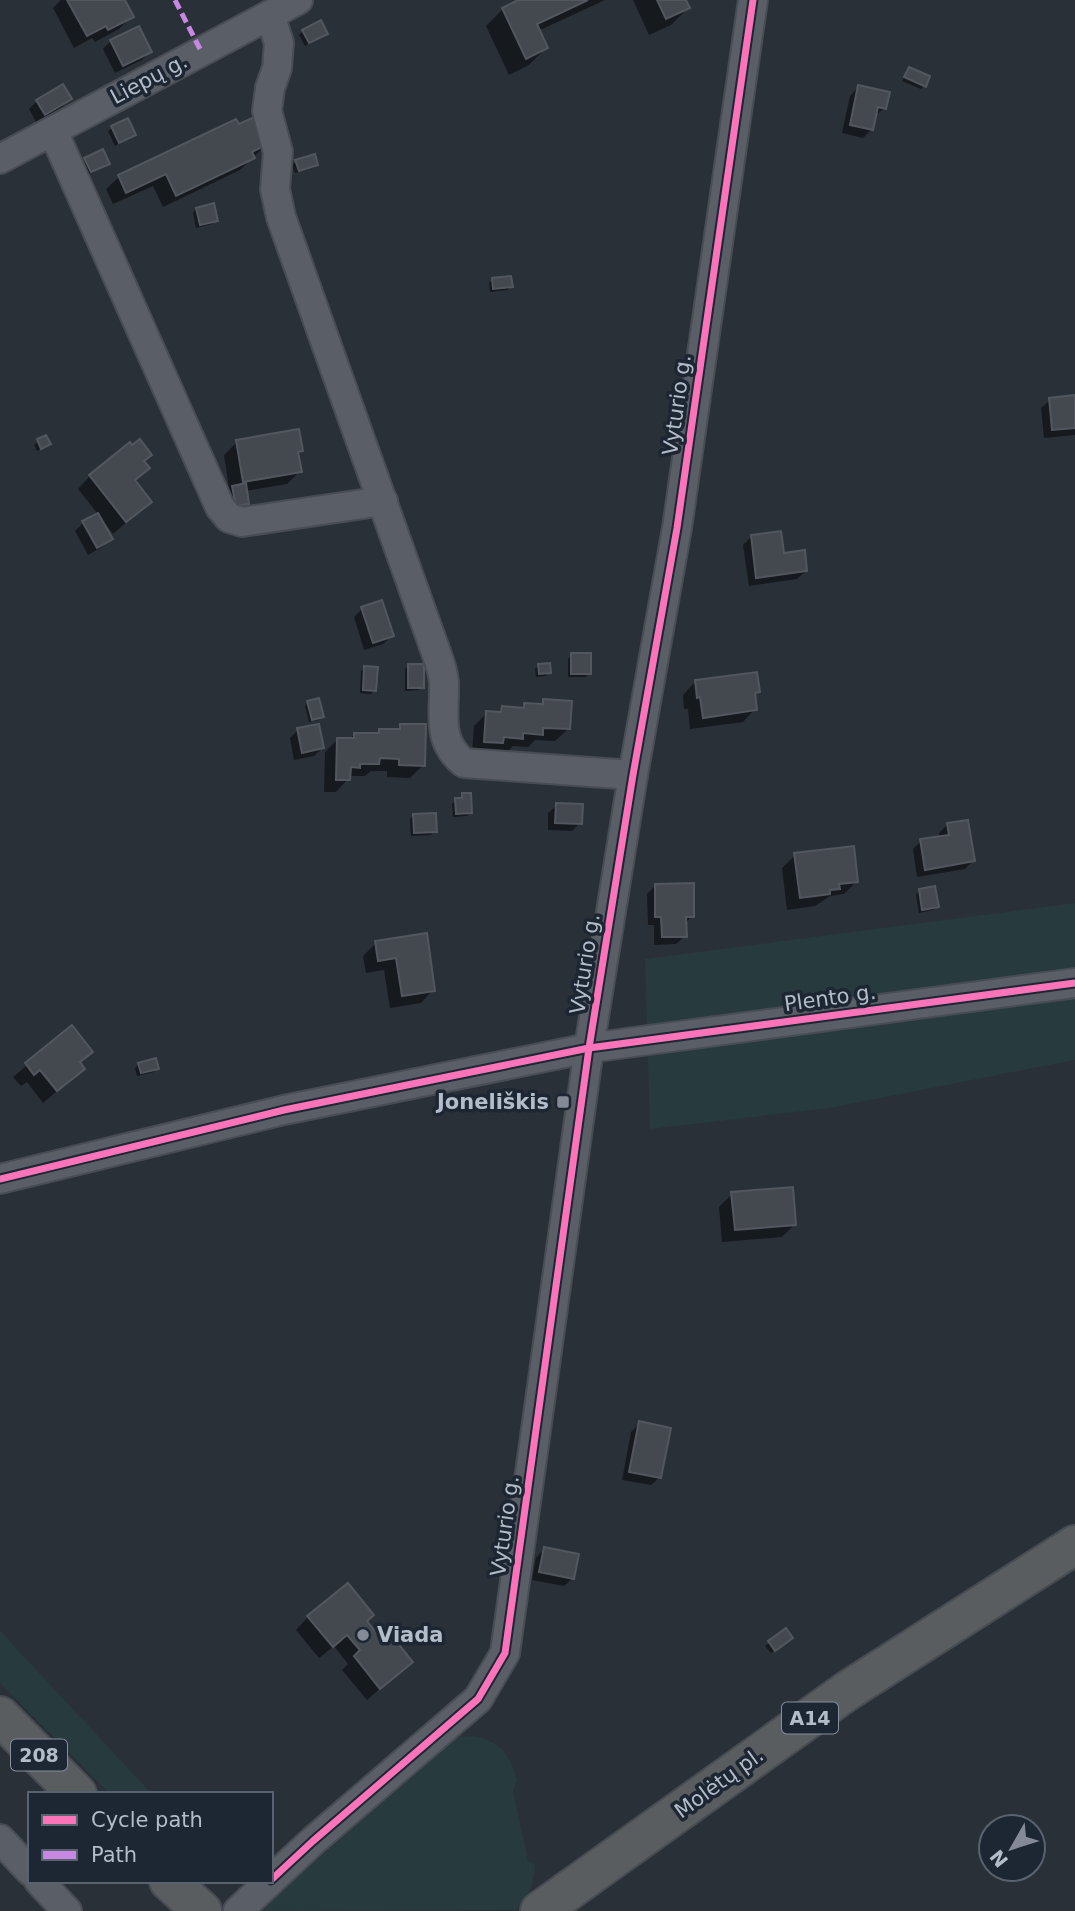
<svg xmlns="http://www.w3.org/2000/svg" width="1075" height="1911" font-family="'DejaVu Sans',sans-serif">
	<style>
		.green { fill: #273a3e }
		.shadow { fill: #0007 }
		.building { fill: #444950; stroke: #52575f; stroke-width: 2 }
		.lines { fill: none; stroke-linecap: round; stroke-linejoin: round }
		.minor-casing { stroke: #484c53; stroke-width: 32 }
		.highway-casing { stroke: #474c53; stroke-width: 42 }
		.minor { stroke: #5a5e66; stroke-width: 28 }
		.highway { stroke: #5a5d60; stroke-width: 38 }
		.quiet { stroke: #c787e3; stroke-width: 5; stroke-dasharray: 10 5; stroke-linecap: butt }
		.cycleway-casing { stroke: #1d2633; stroke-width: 11 }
		.cycleway { stroke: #fb73b8; stroke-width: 7 }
		.poi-dot { fill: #848b96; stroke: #1d2633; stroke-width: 2.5 }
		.labels { text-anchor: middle; stroke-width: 7; stroke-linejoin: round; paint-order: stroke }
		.shield { fill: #1d2633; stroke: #878f9c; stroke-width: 2 }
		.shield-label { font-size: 19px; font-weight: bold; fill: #b4bcc9 }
		.street-label { font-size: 21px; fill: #b4bcc9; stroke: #1d2633 }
		.poi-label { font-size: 21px; font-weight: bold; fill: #b4bcc9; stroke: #1d2633; text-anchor: end }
	</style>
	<rect width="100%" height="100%" fill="#2a3038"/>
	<g class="green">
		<path d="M1075,903V1060L829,1108L650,1129L645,959Z"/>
		<path d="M0,1631L152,1794H110L0,1683Z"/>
		<path d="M476,1736C503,1744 510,1754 517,1781L513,1791L528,1861L535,1864C534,1884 530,1895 516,1910L258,1911L457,1737Z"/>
	</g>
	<g class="shadow">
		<path d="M61,0H123L132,16L119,29L95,42L92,38L74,48L53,8Z"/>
		<path d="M522,0H605L538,31L546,48L529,65L509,75L486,26L503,9Z"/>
		<path d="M633,0H684L688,8L671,25L649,35Z"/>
		<path d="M303,31L326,33L305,46L299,35Z"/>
		<path d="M111,41L150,52L142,60L115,73L103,49Z"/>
		<path d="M909,69L924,86L921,89L902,81Z"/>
		<path d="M858,87L885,108L874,116L872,129L863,138L842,133L850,96Z"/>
		<path d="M70,99L62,107L36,122L29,109L37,101Z"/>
		<path d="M238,126L268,143L240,170L163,207L153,186L113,204L106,189L119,177Z"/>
		<path d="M112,128L134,135L115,146L108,131Z"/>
		<path d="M86,159L108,163L88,175L82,163Z"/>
		<path d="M296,161L316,164L313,168L295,173L292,165Z"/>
		<path d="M196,209L216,220L212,224L196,228L193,213Z"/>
		<path d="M493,280L511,287L507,290L490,292L489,283Z"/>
		<path d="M1075,397V435L1044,438L1041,408L1050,400Z"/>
		<path d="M45,437L49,444L37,451L34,445Z"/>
		<path d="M237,442L302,451L297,455L300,471L287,484L245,491L248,503L244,507L232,509L224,455Z"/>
		<path d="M148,468L134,482L150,502L113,534L103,521L101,522L110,539L102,547L88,555L75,531L83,523L98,514L78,489L90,476Z"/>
		<path d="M751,537L783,555L806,571L797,579L749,586L743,545Z"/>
		<path d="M362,609L392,636L383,644L364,650L354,617Z"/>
		<path d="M572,655L589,673L586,677H568V659Z"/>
		<path d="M409,665L422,687L418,690L405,691V669Z"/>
		<path d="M539,665L549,672L546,676L536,677L535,669Z"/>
		<path d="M365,668L375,690L371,694L360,693L361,671Z"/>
		<path d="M695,682L758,691L753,696L755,709L743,722L690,729L688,709H684L683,695Z"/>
		<path d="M544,701L568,729L555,741L535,740L528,747L513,746L508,751L494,750L489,755L472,754L474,726L487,713L497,714L502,708L520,710L525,705L539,706Z"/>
		<path d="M308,702L322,716L318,720L309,722L305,706Z"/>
		<path d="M401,725L423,765L410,778L387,777V771H371L365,776H349L348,779L336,792H324L325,752L338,739L349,740L354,734L376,735L380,731H395Z"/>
		<path d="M298,730L322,748L314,756L294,760L290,738Z"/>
		<path d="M463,795L471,812L467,816L453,817L452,804Z"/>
		<path d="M557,805L580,823L572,831L548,830V813Z"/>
		<path d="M414,815L435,831L431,835L411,836L410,819Z"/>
		<path d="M947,825L973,861L965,869L917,877L913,849L921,841L940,838L939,833Z"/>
		<path d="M795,855L857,881L844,894L830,896L815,906L787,910L782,868Z"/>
		<path d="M656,885L692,916L685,924V936L676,944L654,945V925H648L647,894Z"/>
		<path d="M919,891L937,907L933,910L919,913L916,895Z"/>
		<path d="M425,935L433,990L421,1003L390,1008L384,970L366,973L363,956L376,943Z"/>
		<path d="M72,1028L91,1052L79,1063L83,1069L43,1103L27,1082L21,1086L13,1077Z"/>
		<path d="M139,1064L157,1068L154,1072L137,1076L135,1068Z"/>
		<path d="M732,1194L795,1224L782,1237L722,1242L719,1207Z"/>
		<path d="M640,1423L660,1477L651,1485L622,1480L631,1432Z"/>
		<path d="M544,1549L573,1578L564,1586L532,1580L536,1558Z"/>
		<path d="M308,1617L365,1622L379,1639L411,1662L367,1700L342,1670L348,1664L334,1646L319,1658L296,1630Z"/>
		<path d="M785,1631L787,1641L771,1653L765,1646Z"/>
	</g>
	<g class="building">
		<path d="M67,0H125L134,17L108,30L106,26L87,36Z"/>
		<path d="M518,0H588L537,24L548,48L526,59L502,8Z"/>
		<path d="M657,0H686L690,8L666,19Z"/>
		<path d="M321,20L328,34L309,43L302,30Z"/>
		<path d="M139,26L152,52L123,66L110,40Z"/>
		<path d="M909,67L930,76L926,87L904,77Z"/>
		<path d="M63,84L72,99L45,115L36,100Z"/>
		<path d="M858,85L890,92L886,109L878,107L873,130L850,125Z"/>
		<path d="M257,116L270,143L252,152L255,158L176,196L166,174L126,193L118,175L236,119L239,124Z"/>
		<path d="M128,118L136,135L119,143L111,126Z"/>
		<path d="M103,149L110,164L91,172L84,158Z"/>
		<path d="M315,154L318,165L299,171L295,160Z"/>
		<path d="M214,203L218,221L200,225L196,208Z"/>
		<path d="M511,276L513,287L493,289L492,278Z"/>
		<path d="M1075,395V428L1052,430L1049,398Z"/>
		<path d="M299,429L303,451L298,452L302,472L243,482L236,440Z"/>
		<path d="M46,435L51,444L41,449L37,439Z"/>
		<path d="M140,439L152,455L144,461L150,468L135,480L152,502L126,522L89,475L130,442L132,445Z"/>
		<path d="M246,483L249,504L236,506L232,486Z"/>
		<path d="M98,513L113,539L97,548L82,521Z"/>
		<path d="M781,531L784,553L805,550L807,571L756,578L751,535Z"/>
		<path d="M382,600L394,636L373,643L361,607Z"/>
		<rect x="571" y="653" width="20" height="21"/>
		<path d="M550,663L551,673L539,674L538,664Z"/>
		<rect x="408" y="664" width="16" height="24"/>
		<path d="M364,666L378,667L376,691L363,690Z"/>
		<path d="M757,672L760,692L755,693L757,710L703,718L700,697L697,698L695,680Z"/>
		<path d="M319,698L324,717L312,720L307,701Z"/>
		<path d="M543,699L572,701L570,729L543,728V735L523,733V739L504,737L503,743L484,742L486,711L501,712L502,706L524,708V703L543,704Z"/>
		<path d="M319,724L324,748L302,753L297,728Z"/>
		<path d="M400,724H426L425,766L399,765V759L380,758L379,764H360V768L351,767L350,780H336L337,738H354V733H379V729H400Z"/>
		<path d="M462,793H471L472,813L456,814L455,798H462Z"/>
		<path d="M556,803L583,804L582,824L555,823Z"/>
		<path d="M436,813L437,832L414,833L413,814Z"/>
		<path d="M968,820L975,861L925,870L920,839L949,835L947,823Z"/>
		<path d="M854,846L858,882L839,884L840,889L830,890V894L800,898L794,853Z"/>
		<path d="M694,883V917H686L687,937H662L661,917H655V884Z"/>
		<path d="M935,886L939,907L922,910L919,889Z"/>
		<path d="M427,933L435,991L402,996L396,958L378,961L375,941Z"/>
		<path d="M72,1025L93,1052L80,1062L85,1069L57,1091L40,1070L34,1075L25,1063Z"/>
		<path d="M156,1058L159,1069L141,1073L138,1063Z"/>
		<path d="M793,1187L796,1225L735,1230L731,1192Z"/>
		<path d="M639,1421L671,1428L661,1478L629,1472Z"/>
		<path d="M544,1547L579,1554L574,1579L539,1572Z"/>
		<path d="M348,1583L374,1615L367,1621L379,1636L387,1630L413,1662L380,1689L354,1656L360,1650L347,1635L333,1647L307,1616Z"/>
		<path d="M786,1628L793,1638L775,1651L768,1641Z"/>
	</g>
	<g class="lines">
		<g class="minor-casing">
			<g id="minor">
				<path d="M270,15L279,43L277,68L270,88L267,111L278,152L275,189L281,217L437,655C440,663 443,673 444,682C445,713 436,741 464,763L633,775"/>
				<path d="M53,131L220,507L229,518L242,522L383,501"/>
				<path d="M0,159L298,0"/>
				<path d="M0,1179L284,1110L589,1048L1075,983"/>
				<path d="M0,1839L30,1871"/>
				<path d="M271,1880L313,1841L478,1699L505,1653L589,1048L633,775L677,528L753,0"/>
				<path d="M39,1881L67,1911"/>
				<path d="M238,1911L270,1881"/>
			</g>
		</g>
		<g class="highway-casing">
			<g id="highway">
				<path d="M0,1716L77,1794"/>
				<path d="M169,1881L202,1911"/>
				<path d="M540,1911L847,1691L1075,1545"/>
			</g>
		</g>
		<use href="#minor" class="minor"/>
		<use href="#highway" class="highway"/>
		<path class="quiet" d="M175,0L201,51"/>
		<g class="cycleway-casing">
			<g id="cycleway">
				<path d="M0,1179L284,1110L589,1048L1075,983"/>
				<path d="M271,1880L313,1841L478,1699L505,1653L589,1048L633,775L677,528L753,0"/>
			</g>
		</g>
		<use href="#cycleway" class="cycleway"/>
	</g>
	<g class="poi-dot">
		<rect x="556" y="1095" width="14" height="14" rx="3.5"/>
		<circle cx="363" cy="1635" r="7"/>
	</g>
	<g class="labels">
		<g class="shield">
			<rect x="782" y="1702.5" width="56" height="31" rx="5"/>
			<rect x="11" y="1739.5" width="56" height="31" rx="5"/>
		</g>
		<g class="shield-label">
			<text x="810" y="1725">A14</text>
			<text x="39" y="1762">208</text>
		</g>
		<g class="street-label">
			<text transform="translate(149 79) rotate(-28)" y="7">Liepų g.</text>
			<text transform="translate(677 405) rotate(-82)" y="7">Vyturio g.</text>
			<text transform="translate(585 964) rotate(-81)" y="7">Vyturio g.</text>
			<text transform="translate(830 998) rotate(-8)" y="7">Plento g.</text>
			<text transform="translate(505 1526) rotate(-82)" y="7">Vyturio g.</text>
			<text transform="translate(719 1783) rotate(-36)" y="7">Molėtų pl.</text>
		</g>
		<g class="poi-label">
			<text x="549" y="1109">Joneliškis</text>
			<text x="377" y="1642" text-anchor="start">Viada</text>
		</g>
	</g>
	<rect x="28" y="1792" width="245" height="91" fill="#1d2633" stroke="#59626f" stroke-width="2"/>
	<rect x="42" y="1815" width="35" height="10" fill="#fb73b8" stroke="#59626f" stroke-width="2"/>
	<text x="91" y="1827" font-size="21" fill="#b4bcc9">Cycle path</text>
	<rect x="42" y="1850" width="35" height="10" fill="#c787e3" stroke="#59626f" stroke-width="2"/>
	<text x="91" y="1862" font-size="21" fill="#b4bcc9">Path</text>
	<g transform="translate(1012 1848) rotate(231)"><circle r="33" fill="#1d2633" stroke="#59626f" stroke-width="2"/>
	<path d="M0-5L12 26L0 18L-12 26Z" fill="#848b96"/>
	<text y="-10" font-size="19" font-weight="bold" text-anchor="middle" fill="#b4bcc9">N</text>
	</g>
</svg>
